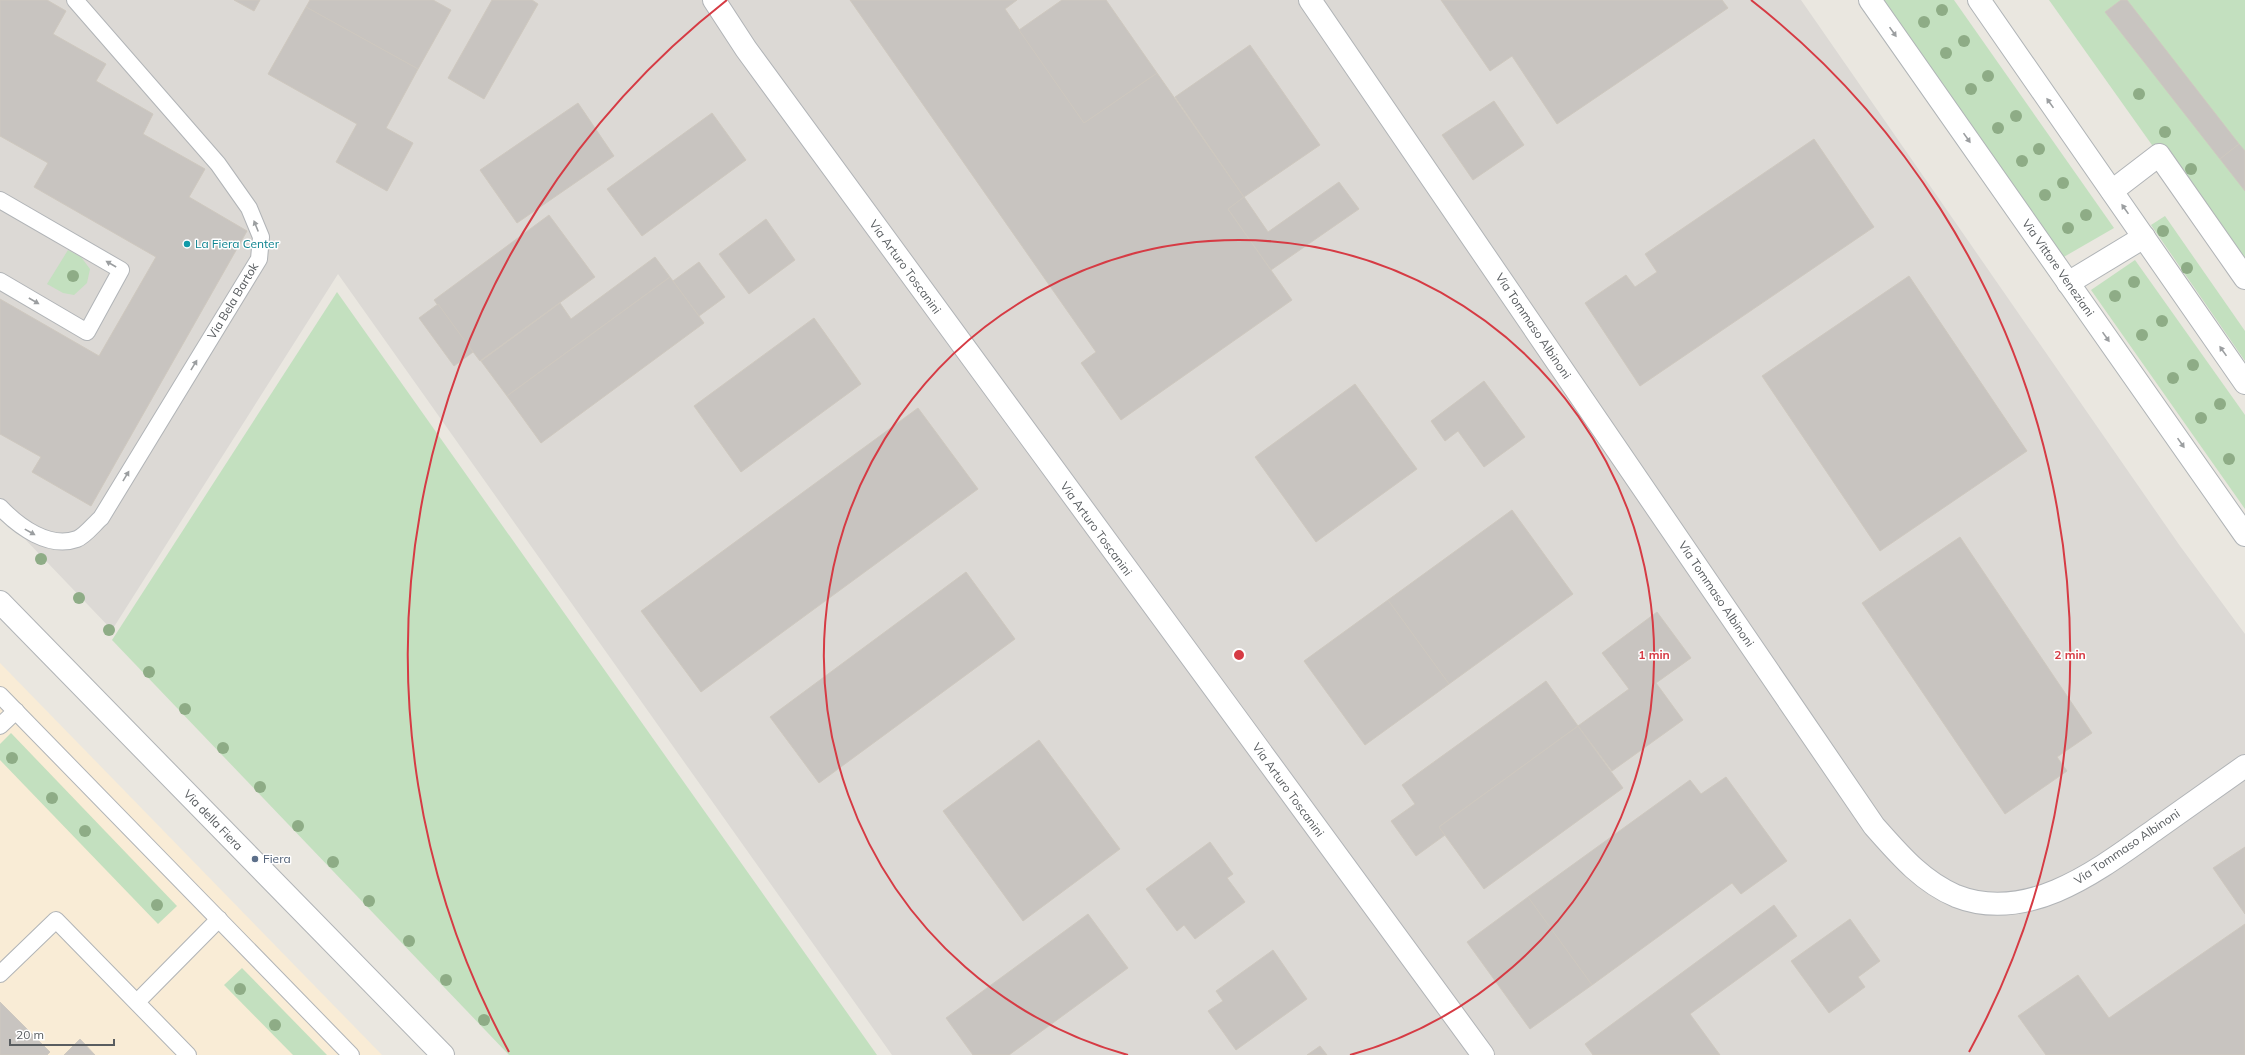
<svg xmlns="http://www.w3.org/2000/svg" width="2245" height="1055" font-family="Mulish,sans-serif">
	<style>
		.commercial { fill: #f9ecd6 }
		.industrial { fill: #dcd9d5 }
		.green { fill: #c3e0bf }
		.building { fill: #c8c4c0; stroke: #cec8bf }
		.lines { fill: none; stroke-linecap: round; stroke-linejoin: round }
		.lane-casing { stroke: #b1b4b7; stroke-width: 18 }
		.street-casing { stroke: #b1b4b7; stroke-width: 24 }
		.secondary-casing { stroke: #b0b4b7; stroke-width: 24 }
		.lane { stroke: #fff; stroke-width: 16 }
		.street { stroke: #fff; stroke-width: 22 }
		.secondary { stroke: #fff; stroke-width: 22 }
		.tree { fill: #8eac86 }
		.oneway { fill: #9b9ea0 }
		.ring { fill: none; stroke: #d63b44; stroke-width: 2 }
		.culture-dot { fill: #0f9aa8; stroke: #fff; stroke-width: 1.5 }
		.service-dot { fill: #5c6f8a; stroke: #fff; stroke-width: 1.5 }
		.labels { text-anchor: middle; stroke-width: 3; stroke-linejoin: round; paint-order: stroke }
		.culture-label { font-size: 12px; fill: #0d838f; stroke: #fff; text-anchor: start }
		.street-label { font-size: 12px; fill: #595d60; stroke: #fff }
		.service-label { font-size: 12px; fill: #4e5e75; stroke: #fff; text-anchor: start }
		.centre { fill: #d63b44; stroke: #fff; stroke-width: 2 }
		.ring-label { font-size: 12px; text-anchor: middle; font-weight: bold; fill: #d63b44; stroke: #fff; stroke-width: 3; stroke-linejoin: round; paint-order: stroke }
	</style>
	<rect width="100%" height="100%" fill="#eae7e0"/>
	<path class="commercial" d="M0,663L382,1055H0Z"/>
	<path class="industrial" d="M0,0H1801L2180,546L2245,634V1055H892L338,274L112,630L0,513Z"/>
	<g class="green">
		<path d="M1884,0H1954L2114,228L2062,258Z"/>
		<path d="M2049,0H2245V276Z"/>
		<path d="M2165,216L2245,331V361L2151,225Z"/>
		<path d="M68,250L81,257L90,269L87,283L74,295L63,293L47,284Z"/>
		<path d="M2135,260L2245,415V509L2091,290Z"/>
		<path d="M337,292L877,1055H509L112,640Z"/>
		<path d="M11,733L177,906L158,924L0,760V744Z"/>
		<path d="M242,968L327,1055H293L224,985Z"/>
	</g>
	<g class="building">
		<path d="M0,0H47L66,11L53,34L106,64L96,81L153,114L143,134L205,169L189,197L247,231L91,506L32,472L41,457L0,434V299L99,356L156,257L34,187L48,163L0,136Z"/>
		<path d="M234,0H260L254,11Z"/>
		<path d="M310,0H433L451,10L418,69L306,7Z"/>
		<path d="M492,0H532L538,4L484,99L448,78Z"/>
		<path d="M850,0H1017L1005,9L1084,123L1157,73L1244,197L1228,209L1292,300L1121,420L1081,363L1096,352Z"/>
		<path d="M1062,0H1106L1157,73L1084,123L1019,30Z"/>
		<path d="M1441,0H1722L1728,8L1557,124L1512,56L1490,71Z"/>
		<path d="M2121,0H2127L2239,144L2220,159L2105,12Z"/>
		<path d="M306,7L418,69L386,128L413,143L387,191L336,162L357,124L268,74Z"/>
		<path d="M1250,45L1320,145L1244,197L1175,97Z"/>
		<path d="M1494,101L1524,145L1473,180L1442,135Z"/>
		<path d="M578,103L614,156L517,223L480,170Z"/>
		<path d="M712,113L746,160L642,236L607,189Z"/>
		<path d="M1814,139L1874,227L1640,386L1585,303L1626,275L1635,287L1657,272L1645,254Z"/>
		<path d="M2239,144L2245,151V191L2220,159Z"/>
		<path d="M1339,182L1359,209L1271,270L1228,209L1244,197L1268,232Z"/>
		<path d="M549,215L595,277L480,361L434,300Z"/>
		<path d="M766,219L795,260L749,294L719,254Z"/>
		<path d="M655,257L670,277L507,396L481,361L560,303L571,319Z"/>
		<path d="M699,262L725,297L699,316L673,281Z"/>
		<path d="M1909,276L2027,451L1880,551L1762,376Z"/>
		<path d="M670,277L704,323L541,443L507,396Z"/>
		<path d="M438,304L473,352L454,366L419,318Z"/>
		<path d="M814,318L861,384L741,472L694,406Z"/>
		<path d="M1484,381L1525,437L1484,467L1458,431L1445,441L1431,421Z"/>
		<path d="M1355,384L1417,469L1316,542L1255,457Z"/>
		<path d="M918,408L978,489L701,692L641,611Z"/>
		<path d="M1512,510L1573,594L1449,684L1388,600Z"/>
		<path d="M1960,537L2092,733L2057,757L2067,771L2005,814L1862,603Z"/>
		<path d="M966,572L1015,639L819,783L770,717Z"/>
		<path d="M1388,600L1449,684L1365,745L1304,661Z"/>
		<path d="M1657,612L1691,658L1656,683L1683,720L1612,771L1578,726L1629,689L1602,653Z"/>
		<path d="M1546,681L1578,726L1439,827L1445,835L1416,856L1391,821L1415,804L1402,785Z"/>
		<path d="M1578,726L1623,788L1484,889L1439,827Z"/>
		<path d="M1039,740L1120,849L1023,921L943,811Z"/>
		<path d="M1726,777L1787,861L1741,894L1732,883L1592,985L1528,897L1690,780L1701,794Z"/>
		<path d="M1210,842L1233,874L1227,878L1245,902L1195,939L1184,925L1177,931L1146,889Z"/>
		<path d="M2245,847V914L2213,868Z"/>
		<path d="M1528,897L1592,985L1530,1029L1467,942Z"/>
		<path d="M1774,905L1797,936L1690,1014L1720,1055H1593L1585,1044Z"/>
		<path d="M1088,914L1128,968L1009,1055H973L946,1018Z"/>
		<path d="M1850,919L1880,961L1858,977L1865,987L1829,1013L1791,961Z"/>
		<path d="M2245,924V1055H2046L2018,1016L2078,975L2109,1018Z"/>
		<path d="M1273,950L1307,999L1236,1050L1208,1011L1223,1001L1216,991Z"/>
		<path d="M0,1002L50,1052L47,1055H0Z"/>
		<path d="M80,1039L95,1055H64Z"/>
		<path d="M1320,1046L1327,1055H1307Z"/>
	</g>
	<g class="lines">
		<g class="lane-casing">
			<g id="lane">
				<path d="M0,200L121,270L87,332L0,281"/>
				<path d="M0,507C19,527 49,549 77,539C85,536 94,524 101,518L259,259L261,237L249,208L218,164L75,0"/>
				<path d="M0,695L351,1055"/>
				<path d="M0,726L16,711"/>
				<path d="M0,974L56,920L188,1055"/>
				<path d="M137,1002L219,919"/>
			</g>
		</g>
		<g class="street-casing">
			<g id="street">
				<path d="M714,0L746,49L1483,1055"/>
				<path d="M1310,0L1874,826C1898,853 1921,881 1956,896C2029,925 2101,868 2156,829C2186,808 2215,787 2245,766"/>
				<path d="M2112,191L2159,155L2245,278"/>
				<path d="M0,602L443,1055"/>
			</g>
		</g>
		<g class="secondary-casing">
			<g id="secondary">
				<path d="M1870,0L2245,535"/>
				<path d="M1979,0L2245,383"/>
				<path d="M2068,283L2144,237"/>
			</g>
		</g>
		<use href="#lane" class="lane"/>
		<use href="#street" class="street"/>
		<use href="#secondary" class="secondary"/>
	</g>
	<g class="tree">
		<circle cx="1942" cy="10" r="6"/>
		<circle cx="1924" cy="22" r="6"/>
		<circle cx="1964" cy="41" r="6"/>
		<circle cx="1946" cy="53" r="6"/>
		<circle cx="1988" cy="76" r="6"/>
		<circle cx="1971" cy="89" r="6"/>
		<circle cx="2139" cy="94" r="6"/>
		<circle cx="2016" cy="116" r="6"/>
		<circle cx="1998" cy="128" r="6"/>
		<circle cx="2165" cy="132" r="6"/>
		<circle cx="2039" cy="149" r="6"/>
		<circle cx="2022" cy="161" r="6"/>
		<circle cx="2191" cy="169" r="6"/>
		<circle cx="2063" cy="183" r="6"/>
		<circle cx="2045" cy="195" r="6"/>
		<circle cx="2086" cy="215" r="6"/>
		<circle cx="2068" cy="228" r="6"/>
		<circle cx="2163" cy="231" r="6"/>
		<circle cx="2187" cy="268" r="6"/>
		<circle cx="73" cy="276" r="6"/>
		<circle cx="2134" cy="282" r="6"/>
		<circle cx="2115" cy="296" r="6"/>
		<circle cx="2162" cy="321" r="6"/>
		<circle cx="2142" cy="335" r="6"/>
		<circle cx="2193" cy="365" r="6"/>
		<circle cx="2173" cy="378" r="6"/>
		<circle cx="2220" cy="404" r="6"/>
		<circle cx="2201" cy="418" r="6"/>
		<circle cx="2229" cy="459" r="6"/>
		<circle cx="41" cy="559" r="6"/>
		<circle cx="79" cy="598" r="6"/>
		<circle cx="109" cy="630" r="6"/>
		<circle cx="149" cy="672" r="6"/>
		<circle cx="185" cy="709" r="6"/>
		<circle cx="223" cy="748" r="6"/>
		<circle cx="12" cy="758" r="6"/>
		<circle cx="260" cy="787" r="6"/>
		<circle cx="52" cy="798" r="6"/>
		<circle cx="298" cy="826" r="6"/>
		<circle cx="85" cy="831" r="6"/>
		<circle cx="333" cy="862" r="6"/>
		<circle cx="369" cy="901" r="6"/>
		<circle cx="157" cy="905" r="6"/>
		<circle cx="409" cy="941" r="6"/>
		<circle cx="446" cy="980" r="6"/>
		<circle cx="240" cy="989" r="6"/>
		<circle cx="484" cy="1020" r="6"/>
		<circle cx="275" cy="1025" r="6"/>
	</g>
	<defs><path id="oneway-solid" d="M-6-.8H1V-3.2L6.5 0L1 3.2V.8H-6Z"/></defs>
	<g class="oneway">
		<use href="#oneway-solid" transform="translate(1893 32) rotate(55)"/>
		<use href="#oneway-solid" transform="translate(2050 103) rotate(-125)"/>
		<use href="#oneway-solid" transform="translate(1967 138) rotate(55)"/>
		<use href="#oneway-solid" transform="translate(2125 209) rotate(-125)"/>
		<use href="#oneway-solid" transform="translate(256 226) rotate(-112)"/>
		<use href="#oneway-solid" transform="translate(111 264) rotate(-150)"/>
		<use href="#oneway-solid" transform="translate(34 301) rotate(30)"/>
		<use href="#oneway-solid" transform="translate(2106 337) rotate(55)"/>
		<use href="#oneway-solid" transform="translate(2223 351) rotate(-125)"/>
		<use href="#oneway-solid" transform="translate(194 365) rotate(-59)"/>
		<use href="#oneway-solid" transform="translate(2181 443) rotate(55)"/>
		<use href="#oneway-solid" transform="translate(126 476) rotate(-59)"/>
		<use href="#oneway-solid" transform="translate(30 532) rotate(29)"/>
	</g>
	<g class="ring">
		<path d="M1128 1055A415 415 0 1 1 1350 1055"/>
		<path d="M509 1052A831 831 0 0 1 727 0M1751 0A831 831 0 0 1 1969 1052"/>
	</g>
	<circle class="culture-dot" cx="187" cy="244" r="4"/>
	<circle class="service-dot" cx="255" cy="859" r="4"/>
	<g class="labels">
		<g class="culture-label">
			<text x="195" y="248">La Fiera Center</text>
		</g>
		<g class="street-label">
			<text transform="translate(905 267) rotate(54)" y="4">Via Arturo Toscanini</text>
			<text transform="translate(2058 268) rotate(55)" y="4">Via Vittore Veneziani</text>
			<text transform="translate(233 301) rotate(-59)" y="4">Via Bela Bartok</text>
			<text transform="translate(1533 326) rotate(56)" y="4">Via Tommaso Albinoni</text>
			<text transform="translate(1096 529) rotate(54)" y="4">Via Arturo Toscanini</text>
			<text transform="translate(1716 594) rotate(56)" y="4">Via Tommaso Albinoni</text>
			<text transform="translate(1288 790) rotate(54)" y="4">Via Arturo Toscanini</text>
			<text transform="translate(213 820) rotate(46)" y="4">Via della Fiera</text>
			<text transform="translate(2127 847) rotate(-34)" y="4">Via Tommaso Albinoni</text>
		</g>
		<g class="service-label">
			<text x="263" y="863">Fiera</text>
		</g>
	</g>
	<circle cx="1239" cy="655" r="6" class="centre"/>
	<g class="ring-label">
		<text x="1654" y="659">1 min</text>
		<text x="2070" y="659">2 min</text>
	</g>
	<path d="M10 1039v6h104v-6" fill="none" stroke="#595d60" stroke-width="2"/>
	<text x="16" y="1039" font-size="12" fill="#595d60" stroke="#ffffff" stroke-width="3" paint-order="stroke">20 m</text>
</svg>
